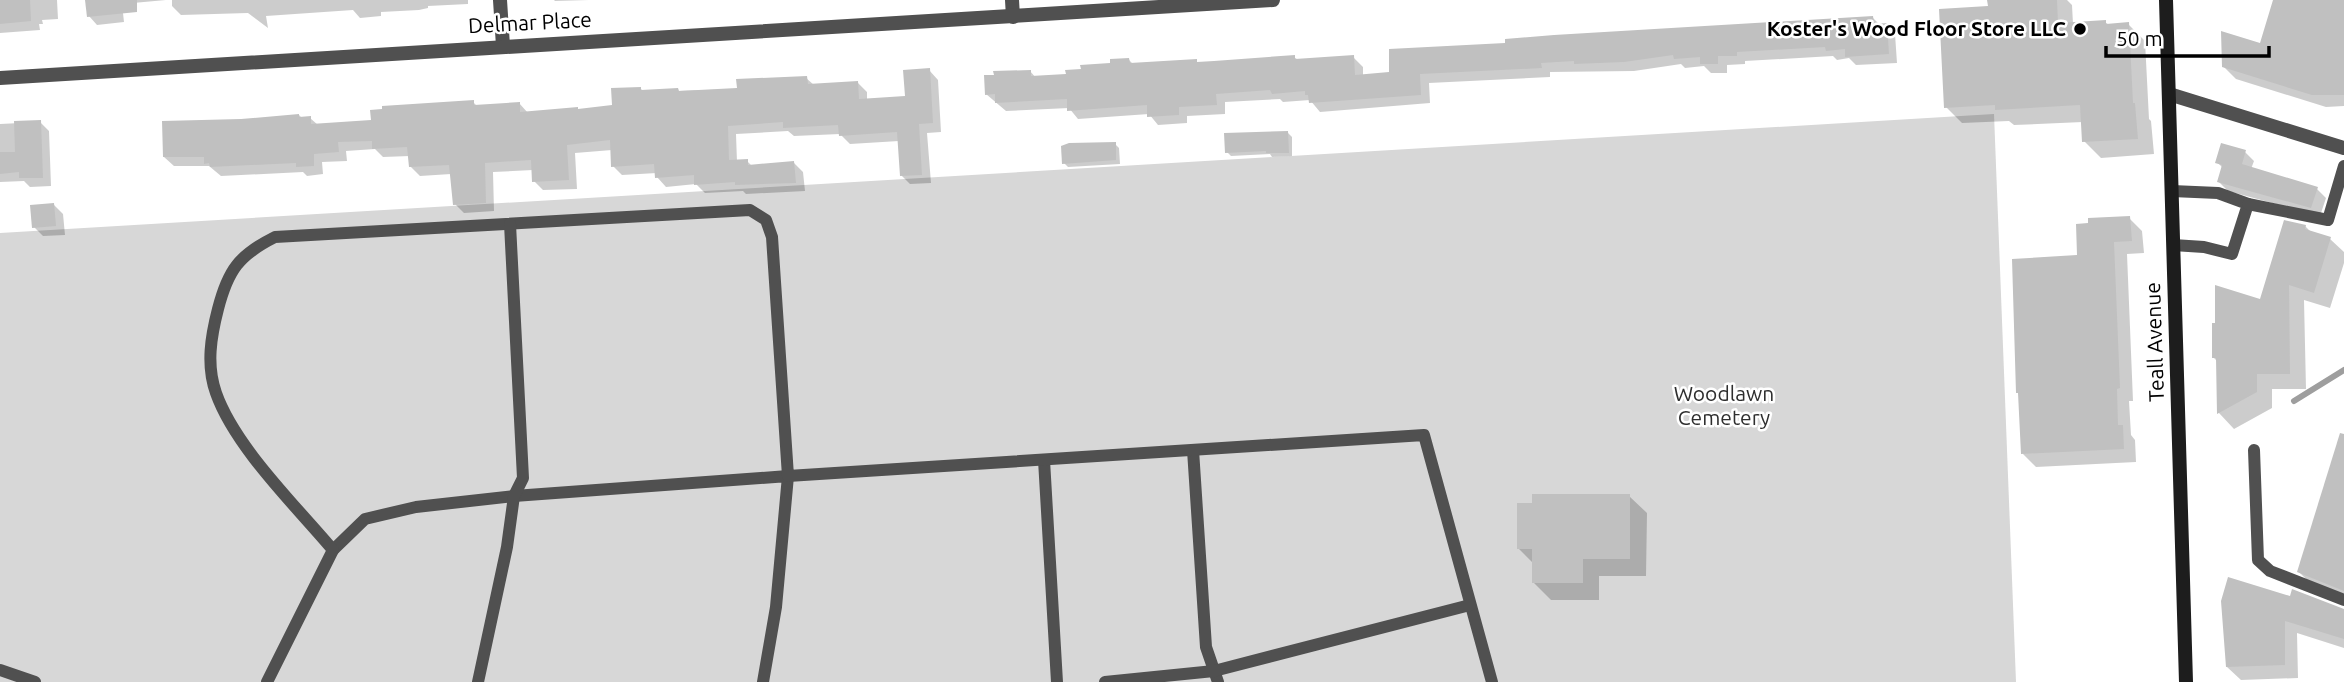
<svg xmlns="http://www.w3.org/2000/svg" width="2344" height="682" font-family="Ubuntu,sans-serif">
	<style>
		.green { fill: #d7d7d7 }
		.shadow { fill: #0003 }
		.lines { fill: none; stroke-linecap: round; stroke-linejoin: round }
		.stream { stroke: #9e9e9e; stroke-width: 6 }
		.building { fill: #c0c0c0 }
		.lane { stroke: #505050; stroke-width: 12 }
		.street { stroke: #505050; stroke-width: 14 }
		.secondary { stroke: #1d1d1d; stroke-width: 14 }
		.poi-dot { fill: #000; stroke: #fff; stroke-width: 2.5 }
		.labels { text-anchor: middle; stroke-width: 5; stroke-linejoin: round; paint-order: stroke }
		.street-label { font-size: 21px; fill: #000; stroke: #fff }
		.poi-label { font-size: 21px; font-weight: bold; fill: #000; stroke: #fff; text-anchor: end }
		.park-label { font-size: 21px; fill: #2e2e2e; stroke: #fff }
	</style>
	<rect width="100%" height="100%" fill="#fff"/>
	<path class="green" d="M1994,114L2016,682H0V233Z"/>
	<g class="shadow">
		<path d="M0,0H57L58,19L42,20L43,24H39L40,30L0,33Z"/>
		<path d="M87,0H166L122,4L124,22L97,25L89,16Z"/>
		<path d="M172,0H468V4L428,6V8L419,10L381,12V16L360,18L353,10L266,16L268,28L248,13L181,15L172,6Z"/>
		<path d="M554,0H589L555,1Z"/>
		<path d="M1989,0H2067L2072,5L2073,24L2105,22L2109,25L2128,24L2145,41L2149,119L2151,121L2154,154L2101,158L2084,141L2083,122L2014,125L2009,121L1962,123L1946,107L1990,8Z"/>
		<path d="M2275,0H2344V106L2326,107L2236,79L2224,67L2261,46Z"/>
		<path d="M1873,18L1880,25H1886L1895,34L1897,63L1856,65L1849,58L1837,60L1833,56L1745,61V64L1727,65V73H1711L1704,66L1685,68L1681,64L1634,71L1550,72V77L1429,83L1430,103L1320,112L1310,100L1283,102L1280,99L1225,102V114L1187,116V123L1158,125L1149,114L1078,119L1069,108L1006,111L986,94L1030,71L1036,78L1067,76L1129,60L1134,65L1196,61L1199,64L1294,57L1298,60L1353,57L1363,67V76Z"/>
		<path d="M929,70L938,80L941,132L927,133L931,183L910,184L901,175L899,141L850,144L840,134L794,136L788,131L736,134L737,162L747,161L752,166L794,163L803,172L805,191L746,194L743,191L705,193L696,184L666,187L657,177V173L622,175L613,166L612,150L575,153L577,189L543,190L534,181L533,170L493,172L494,211L464,213L455,204L451,174L420,176L410,166V156L383,157L375,149L346,151L347,161L322,162L323,174L307,176L303,172L221,176L209,166H174L164,157L241,120L299,115L302,118H310L318,125L372,121L473,102L478,107L519,103L528,113L579,110L614,107L640,88L644,92L739,89L806,78L814,85L858,83L867,92V100L907,97Z"/>
		<path d="M40,122L49,131L51,186L30,187L24,181L0,182V124Z"/>
		<path d="M1288,133L1292,137V156L1272,157L1270,154L1231,156L1227,152Z"/>
		<path d="M1115,144L1119,148L1120,164L1068,167L1064,163Z"/>
		<path d="M2245,152L2254,161L2251,169L2317,189L2326,198L2320,216L2228,191L2219,182L2223,168L2217,162Z"/>
		<path d="M54,205L63,214L65,235L43,236L34,227Z"/>
		<path d="M2129,218L2142,231L2144,253L2127,254L2133,401H2129L2131,435L2135,440L2136,462L2036,467L2023,454L2079,257Z"/>
		<path d="M2305,226L2312,233L2330,239L2344,252V263L2330,308L2304,300L2306,389H2272V408L2234,429L2219,413L2218,362L2214,358L2261,301Z"/>
		<path d="M2344,440V600L2315,588L2299,572Z"/>
		<path d="M1629,496L1647,513L1646,576H1599V600H1551L1534,583V564L1518,548Z"/>
		<path d="M2291,598L2344,610V648L2297,633L2298,678L2241,680L2227,667Z"/>
	</g>
	<g class="lines">
		<path class="stream" d="M2294,401L2344,370"/>
	</g>
	<g class="building">
		<path d="M0,0H30L31,21L0,24Z"/>
		<path d="M85,0H137V12L87,17Z"/>
		<path d="M1987,0H2057L2058,23L2106,20V24L2129,22L2133,103H2135L2138,139L2082,142L2080,105L1995,110V105L1944,108L1939,9L1988,6Z"/>
		<path d="M2273,0H2344V95H2312L2222,67L2221,31L2260,43Z"/>
		<path d="M1873,16L1874,24L1887,23L1889,54L1845,57V49L1826,51L1825,47L1737,52V56H1718V64H1700V57L1674,59L1673,55L1624,62L1574,64V61L1541,63L1542,68L1420,74L1421,95L1309,103L1308,95H1305V91L1272,94L1270,90L1216,94L1217,105L1179,107V115L1147,117V105L1067,111V99L995,103V94L985,95L984,75H994L993,71L1031,70V76L1066,74L1065,70L1081,69L1080,65L1110,63V59L1129,58L1130,63L1197,59V62L1214,61L1295,55V59L1354,55L1355,75L1389,72V49L1505,43V39L1554,35Z"/>
		<path d="M930,68L933,123L919,124L922,175L900,176L897,132L839,136L838,125L783,128V122L728,126L729,160L748,159V165L794,161L796,183L735,185V182L694,185V175L655,178L654,164L611,167L610,140L567,145L569,180L532,182L531,160L485,163L486,203L453,205L449,165L409,167L407,147L372,149V141L338,142L339,152L314,154V166L296,167V163L210,167L209,163L204,164V157H163L162,121L241,119L299,114V117L311,116V124L371,120L370,110L382,109V106L474,100V105L520,102V112L578,107V109L612,105L611,88L641,87V90L678,88L679,91L737,88L736,79L807,76L808,84L858,81L859,99L905,96L903,70Z"/>
		<path d="M41,120L43,178H19V172L0,174V152H15L14,121Z"/>
		<path d="M1288,131L1289,153H1266V151L1225,153L1224,133Z"/>
		<path d="M1116,142V160L1062,164L1061,146L1069,143Z"/>
		<path d="M2221,143L2246,150L2242,164L2318,187L2311,208L2217,182L2222,165L2215,163Z"/>
		<path d="M54,203L56,226L32,228L30,205Z"/>
		<path d="M2130,216L2132,241L2114,242L2120,388L2117,389L2118,425H2123L2124,449L2021,454L2018,393H2016L2012,259L2077,255L2076,224L2088,223V218Z"/>
		<path d="M2284,220L2306,225L2305,229L2331,237L2314,293L2289,285L2290,374H2257V392L2217,414L2216,358H2212V323H2215V285L2260,299Z"/>
		<path d="M2340,433L2344,434V591L2297,572Z"/>
		<path d="M1532,494H1630V559H1583V583H1532V549H1517V503H1532Z"/>
		<path d="M2228,577L2290,596L2292,589L2344,609V639L2285,621V665L2226,667L2221,601Z"/>
	</g>
	<g class="lines">
		<g class="lane">
			<path d="M2172,191L2218,193L2248,204L2232,254L2204,247L2173,245"/>
			<path d="M2248,204L2328,220L2344,166"/>
			<path d="M1193,450L1206,647L1218,682"/>
			<path d="M2254,450L2258,560L2270,571L2344,600"/>
			<path d="M1044,460L1057,682"/>
			<path d="M333,550L365,519L416,507L514,496L788,476L776,607L763,682"/>
			<path d="M0,670L35,682"/>
			<path d="M267,682L333,550C296,506 235,447 216,393C206,365 211,336 218,309C228,270 239,255 275,237L750,210L766,220L772,237L788,476L1424,435L1492,682"/>
			<path d="M478,682L507,547L514,496L523,478L510,224"/>
			<path d="M1105,682L1214,671L1470,605"/>
		</g>
		<g class="street">
			<path d="M500,0L503,46"/>
			<path d="M1012,0L1013,17"/>
			<path d="M0,78L1273,0"/>
			<path d="M2169,94L2344,148"/>
		</g>
		<path class="secondary" d="M2166,0L2186,682"/>
	</g>
	<circle class="poi-dot" cx="2080" cy="29" r="7"/>
	<g class="labels">
		<g class="street-label">
			<text transform="translate(530 23) rotate(-3)" y="7">Delmar Place</text>
			<text transform="translate(2155 342) rotate(-92)" y="7">Teall Avenue</text>
		</g>
		<g class="poi-label">
			<text x="2066" y="36">Koster's Wood Floor Store LLC</text>
		</g>
		<g class="park-label">
			<text x="1724" y="401">Woodlawn<tspan x="1724" dy="24">Cemetery</tspan></text>
		</g>
	</g>
	<path d="M2106 46v10h163v-10" fill="none" stroke="#000000" stroke-width="3.5"/>
	<text x="2116" y="46" font-size="21" fill="#000000" stroke="#ffffff" stroke-width="5" paint-order="stroke">50 m</text>
</svg>
